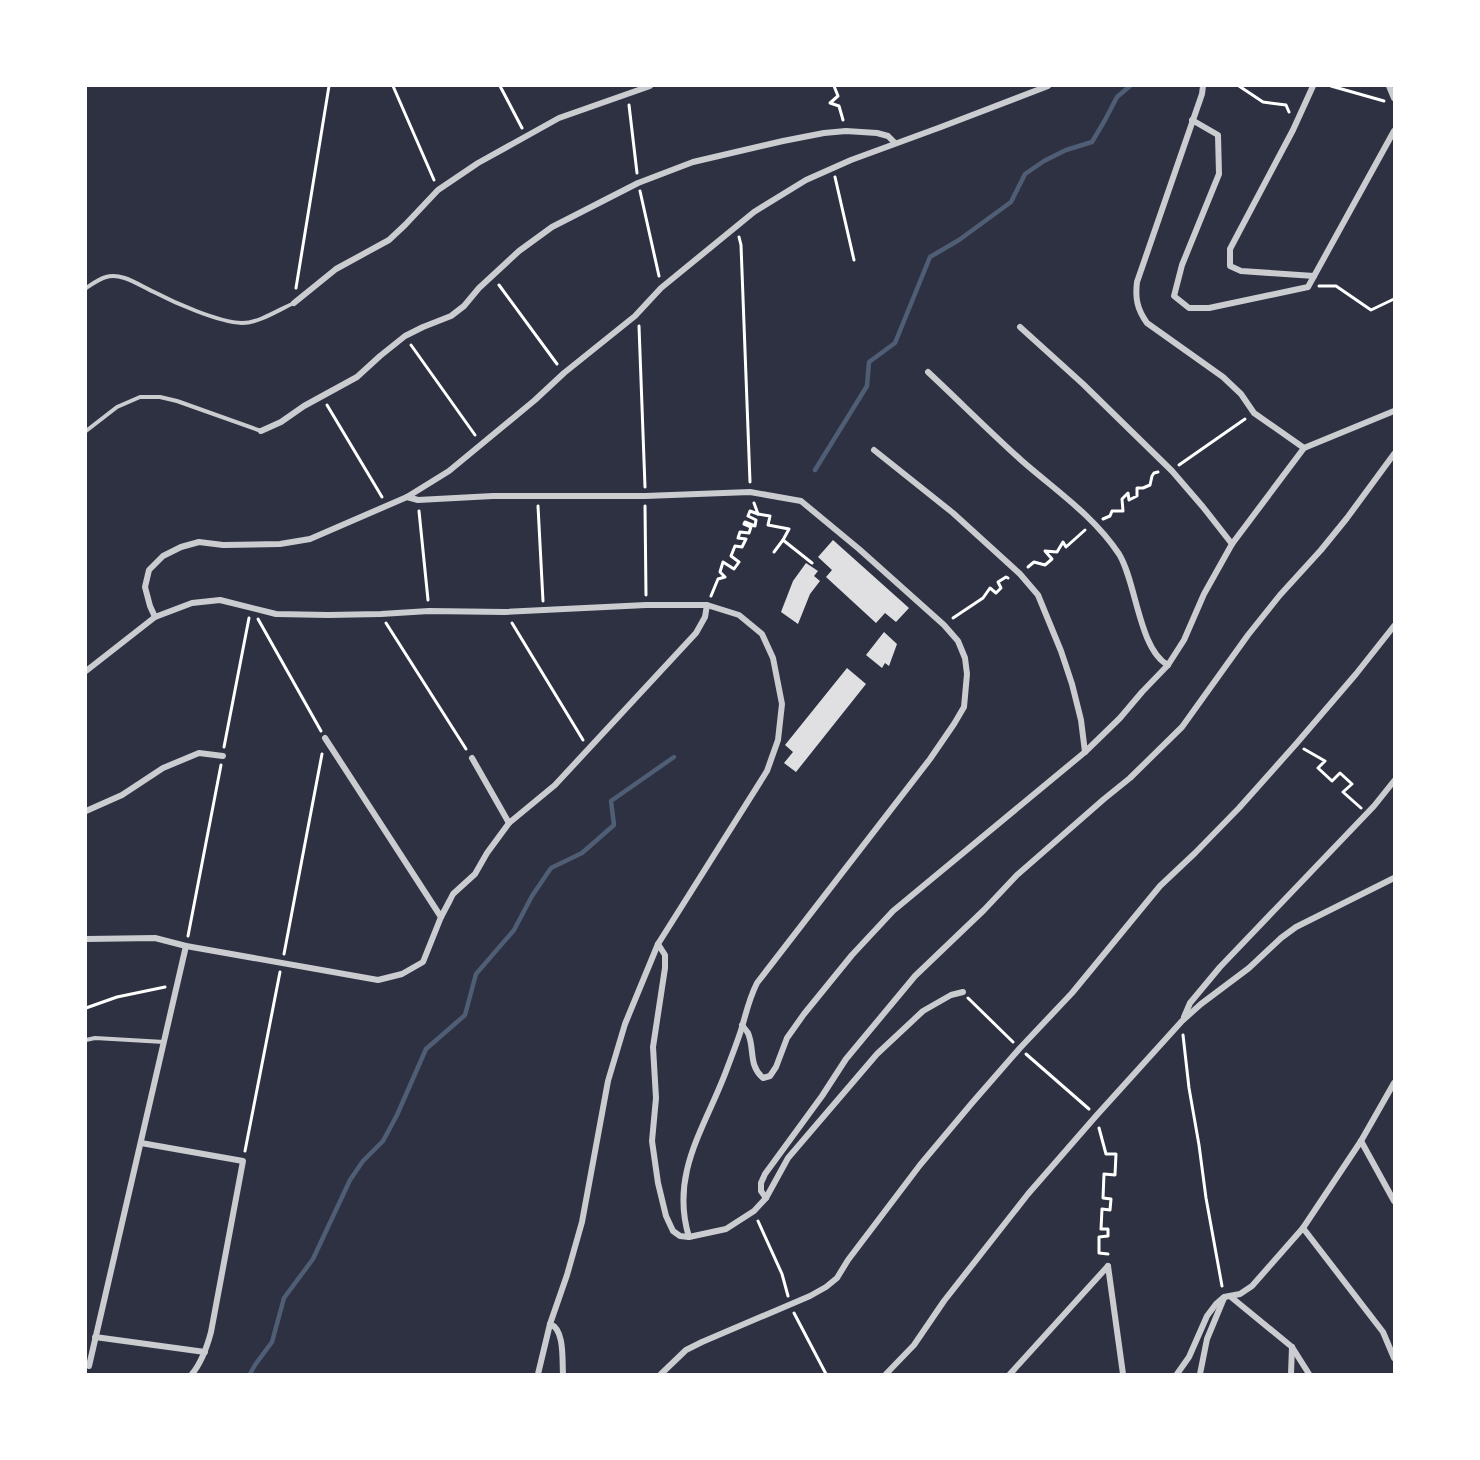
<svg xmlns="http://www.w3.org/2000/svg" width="1480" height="1460" font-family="'PT Sans',sans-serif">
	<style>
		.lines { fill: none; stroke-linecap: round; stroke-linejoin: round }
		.stream { stroke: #4f5d75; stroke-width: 4.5 }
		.building { fill: #e0e0e3 }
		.path { stroke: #fff; stroke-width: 3 }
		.service { stroke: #caccd0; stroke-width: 4 }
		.minor { stroke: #caccd0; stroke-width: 6 }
	</style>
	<rect width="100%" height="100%" fill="#2d3142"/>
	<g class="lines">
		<g class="stream">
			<path d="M815,470L867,386L869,362L895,343L930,257L959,240L1011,202L1025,174L1044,161L1066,150L1092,142L1105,120L1117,97L1130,86"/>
			<path d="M250,1374L255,1365L272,1342L284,1298L313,1259L350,1180L363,1161L383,1141L397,1115L426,1049L465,1015L476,974L514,930L532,896L551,868L582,853L614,825L611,801L674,757"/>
		</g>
	</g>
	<g class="building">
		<path d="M833,540L909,608L896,622L885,613L876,623L826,577L832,570L818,557Z"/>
		<path d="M806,563L818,571L814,576L820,581L810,594L798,624L781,612L793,581Z"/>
		<path d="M884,632L897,644L889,666L885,663L882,668L866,655Z"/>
		<path d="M847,668L866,684L796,772L784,763L793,752L785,745Z"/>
	</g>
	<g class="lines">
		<g class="path">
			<path d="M393,86L434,180"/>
			<path d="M500,86L522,128"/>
			<path d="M834,86L838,96L830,103L839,106L843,120"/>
			<path d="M1239,86L1263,102L1286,105L1289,112"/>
			<path d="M1331,86L1384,101"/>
			<path d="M629,105L637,173"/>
			<path d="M835,177L854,260"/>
			<path d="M640,191L659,276"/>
			<path d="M739,237L741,245L750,482"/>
			<path d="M499,285L557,364"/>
			<path d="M1319,286H1336L1371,310L1394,299"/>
			<path d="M296,288L329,86"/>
			<path d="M639,326L645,487"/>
			<path d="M411,345L475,435"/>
			<path d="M327,405L382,497"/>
			<path d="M1179,465L1245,419"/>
			<path d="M538,506L543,601"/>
			<path d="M645,506L646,595"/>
			<path d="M419,511L428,600"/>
			<path d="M758,514L770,516L768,525L789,529L783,540L812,563"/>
			<path d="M1103,519L1110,516L1112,511H1123L1122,499L1128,493L1129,500L1137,496V488H1143L1150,485L1152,476L1154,473L1158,472"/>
			<path d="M774,552L783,540"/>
			<path d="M1028,567L1034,562L1045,565L1052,559L1045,551L1057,552L1063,542L1066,547L1085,530"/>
			<path d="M711,596L718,579L725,577L720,572L723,562L734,569L739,562L731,556L735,546L742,547L746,539L738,538L740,532L749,533L751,527L744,524L745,522L755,526L756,520L748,516L750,511L758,514L754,503"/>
			<path d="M953,618L983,598L990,588L996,593L1001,588L998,582L1006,577L1008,578"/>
			<path d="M258,619L321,731"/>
			<path d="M386,623L466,749"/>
			<path d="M512,623L583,740"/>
			<path d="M224,747L249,618"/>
			<path d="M1304,749L1325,761L1318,768L1332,781L1340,773L1352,784L1343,792L1361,808"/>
			<path d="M188,936L221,765"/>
			<path d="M284,954L322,754"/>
			<path d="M968,998L1013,1042"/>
			<path d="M86,1008L117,997L165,987"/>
			<path d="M1183,1035L1189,1088L1199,1145L1206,1198L1222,1286"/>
			<path d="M1026,1054L1089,1109"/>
			<path d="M1099,1128L1106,1154H1116L1115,1175L1104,1174L1103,1198L1111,1199L1110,1210L1102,1209L1101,1229H1108V1236L1099,1237V1253L1108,1254"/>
			<path d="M245,1151L280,972"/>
			<path d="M758,1221L782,1274L788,1296"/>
			<path d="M794,1313L826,1374"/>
		</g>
		<g class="service">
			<path d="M86,288C92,284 99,279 106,277C122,272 140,286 154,292C175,303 218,322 242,323C259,323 278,310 294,303"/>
			<path d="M86,431L117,407L140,397H160L177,401L261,431"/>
			<path d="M86,1040L95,1038L164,1042"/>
		</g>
		<g class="minor">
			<path d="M1203,86L1202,94L1137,282C1135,298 1137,309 1147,323L1223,377L1241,394L1254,413L1304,448"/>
			<path d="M1313,86L1293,130L1230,249V266L1241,271L1314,276"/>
			<path d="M1389,86L1394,98"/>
			<path d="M1192,120L1218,135L1219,174L1182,265L1174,296L1189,308H1209L1308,287L1394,131"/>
			<path d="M294,303L336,269L389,240L405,225L438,190L478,163L559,118L650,86"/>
			<path d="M1020,327L1083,384L1172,471L1203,507L1232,544"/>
			<path d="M928,372C959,401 989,431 1021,460C1055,490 1093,515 1119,554C1136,581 1139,650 1168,665"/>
			<path d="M261,431L281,422L304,406L357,377L380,356L405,336L423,327L451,316L464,306L479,288L519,251L552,227L638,183L693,162L783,141L824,133L846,131L877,133L888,136L895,143"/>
			<path d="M1304,448L1394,411"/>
			<path d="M874,450L953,513L1020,574L1038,595L1061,651L1072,684L1081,720L1085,752"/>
			<path d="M407,497L418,500L493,496H645L750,492L801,501L859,549L944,625L958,641L965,658L967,674L964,707L954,724L930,759L757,983C749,999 747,1010 742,1027C738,1040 733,1053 728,1066C707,1125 669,1172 689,1237"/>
			<path d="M86,671L155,617"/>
			<path d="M325,738L441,917"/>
			<path d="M472,758L509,823"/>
			<path d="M86,811L122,795L163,768L199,753L223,756"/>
			<path d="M86,939L155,938L186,946L378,980L402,974L423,962L441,917L450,900L453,894L475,874L487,853L509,823L555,785L696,633L705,617L707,605"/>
			<path d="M658,944L665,955V968L653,1047L656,1098L652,1141L658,1183L666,1216L673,1231L680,1236L689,1237L726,1229L754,1211L766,1198L788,1158L877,1054L923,1011L951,995L963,992"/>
			<path d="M1184,1017L1190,1003L1220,967L1374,806L1394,781"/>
			<path d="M742,1025C744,1028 746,1030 748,1033C755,1049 748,1065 763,1078L770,1076L776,1067L787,1038L804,1014L852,955L893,911L1085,752L1120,718L1142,692L1168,665L1184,640L1204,594L1232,544L1304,448"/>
			<path d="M1361,1141L1394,1201"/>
			<path d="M141,1143L243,1161L211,1332C207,1347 202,1362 192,1374"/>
			<path d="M766,1198L761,1191V1183L765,1174L822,1096L846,1059L915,976L984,910L1017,875L1104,799L1130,778L1182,727L1248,635L1280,595L1321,550L1347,518L1394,454"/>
			<path d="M1303,1228L1383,1332L1394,1358"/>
			<path d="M1108,1266L1123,1374"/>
			<path d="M1231,1297L1292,1347L1309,1374"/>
			<path d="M550,1324C565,1329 562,1361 563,1374"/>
			<path d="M95,1337L205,1352"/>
			<path d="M89,1366L186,946"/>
			<path d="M538,1374L550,1324L567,1275L582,1222L608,1081L625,1024L658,944L767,771L778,740L782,704L773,658L762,634L739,615L707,605H646L505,612L429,611L381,614L328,615L276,614L220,600L192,603L155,617L150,606L145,587L149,570L163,556L181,547L199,542L223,545L280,544L310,539L407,497L449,471L535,400L564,373L635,316L661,288L754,212L806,180L851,160L941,127L1048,86"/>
			<path d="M661,1374L686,1350L702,1342L810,1296L826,1287L837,1278L848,1260L920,1165L972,1103L1020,1048L1072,993L1160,886L1195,853L1239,808L1296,744L1356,674L1394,626"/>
			<path d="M886,1374L914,1345L944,1301L1028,1194L1096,1116L1182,1021L1201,1004L1249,968L1281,938L1296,927L1394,878"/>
			<path d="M1010,1374L1108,1266"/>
			<path d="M1177,1374L1189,1357L1207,1316L1216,1304L1224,1297L1240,1294L1252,1286L1303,1228L1361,1141L1394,1083"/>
			<path d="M1200,1374L1207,1339L1224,1298"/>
			<path d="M1291,1374L1292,1347"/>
		</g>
	</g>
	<rect width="1480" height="1460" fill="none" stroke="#ffffff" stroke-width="174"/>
</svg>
